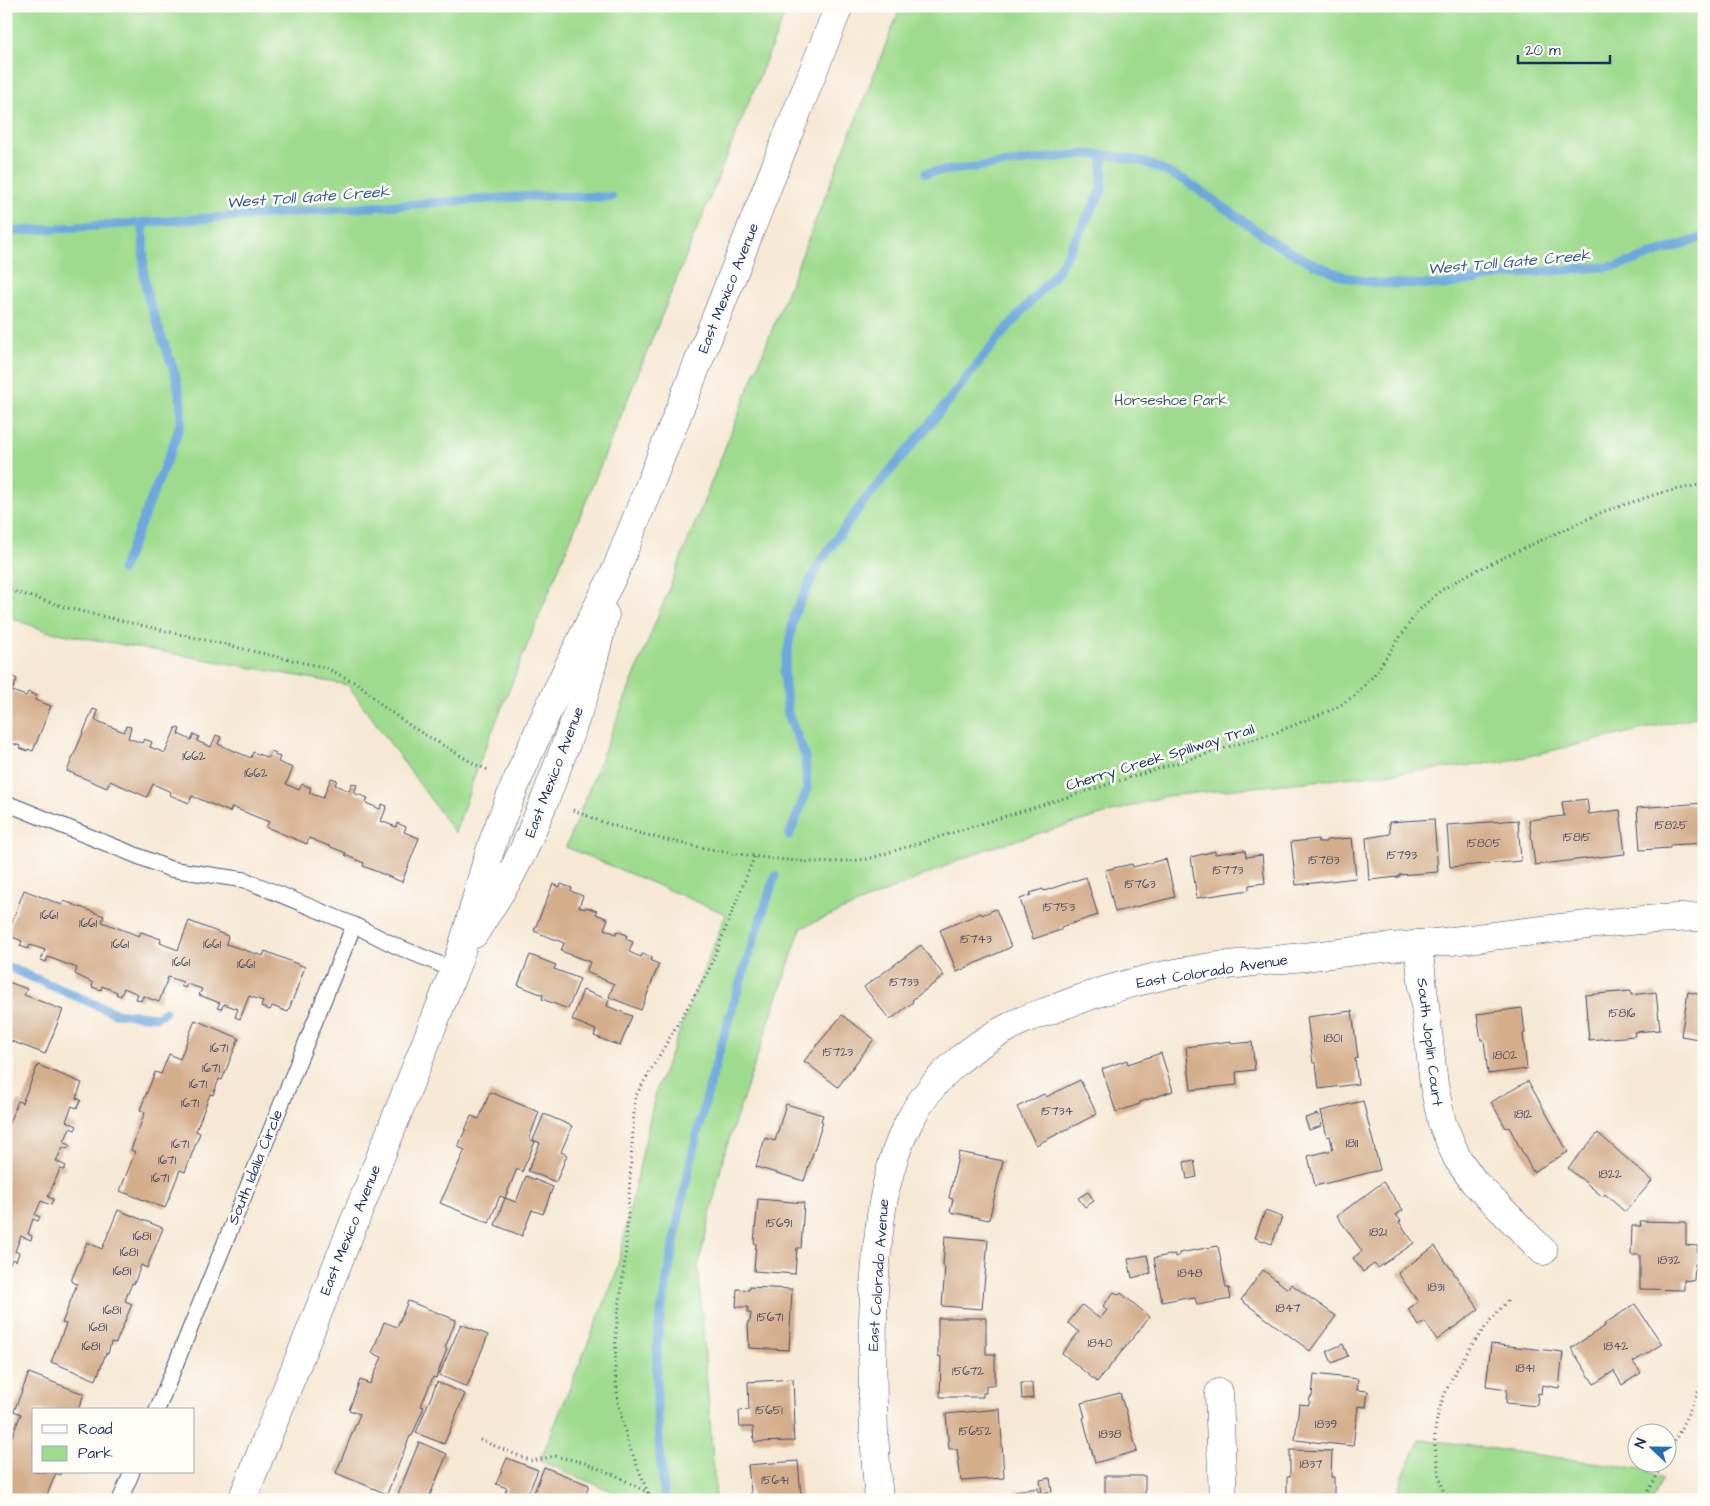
<svg xmlns="http://www.w3.org/2000/svg" width="1710" height="1506" font-family="'Architects Daughter',sans-serif">
	<style>
		.green { fill: #9fdb8e; stroke: #5d8576 }
		.lines { fill: none; stroke-linecap: round; stroke-linejoin: round }
		.stream { stroke: #6ca7dd; stroke-width: 9 }
		.building { fill: #d4ad8b }
		.service-casing { stroke: #3c4b70; stroke-width: 17 }
		.minor-casing { stroke: #3c4b70; stroke-width: 29 }
		.tertiary-casing { stroke: #3c4b70; stroke-width: 29 }
		.path { stroke: #3c4b70; stroke-width: 3; stroke-dasharray: 1 4; stroke-linecap: butt }
		.service { stroke: #fff; stroke-width: 15 }
		.minor { stroke: #fff; stroke-width: 28 }
		.tertiary { stroke: #fff; stroke-width: 28 }
		.labels { text-anchor: middle; stroke-width: 5; stroke-linejoin: round; paint-order: stroke }
		.number-label { font-size: 12px; fill: #494e69 }
		.street-label { font-size: 15px; fill: #1b2f5e; stroke: #fdfcf7 }
		.park-label { font-size: 15px; fill: #3c5a6a; stroke: #fdfcf7 }
		.water-label { font-size: 16px; font-style: italic; fill: #37598a; stroke: #fdfcf7 }
	</style>
	<rect width="100%" height="100%" fill="#fdfcf7"/>
	<filter id="ink" filterUnits="userSpaceOnUse"><feTurbulence type="fractalNoise" baseFrequency=".02" numOctaves="2"/><feDisplacementMap in="SourceGraphic" scale="10" xChannelSelector="R" yChannelSelector="G"/><feConvolveMatrix kernelMatrix="1 2 1 2 8 2 1 2 1" color-interpolation-filters="sRGB"/></filter>
	<filter id="wash" filterUnits="userSpaceOnUse"><feTurbulence type="fractalNoise" baseFrequency=".0096" numOctaves="4" result="noise"/><feDisplacementMap in="SourceGraphic" scale="20" xChannelSelector="R" yChannelSelector="G"/><feGaussianBlur stdDeviation="1.12" result="paint"/><feColorMatrix in="noise" values="0 0 0 0 0 0 0 0 0 0 0 0 0 0 0 0 0 1.4 0 .05"/><feComposite in="paint" operator="in"/></filter>
	<g filter="url(#wash)">
		<rect width="100%" height="100%" fill="#f6e8d4"/>
		<g class="green">
			<path d="M6,6H788L478,766L455,833L348,685L46,631L6,616Z"/>
			<path d="M901,6H1704V715L1503,762L1166,796L986,849L801,928L725,1151L698,1267L716,1500H633L540,1461L616,1274L656,1091L726,914L566,847Z"/>
			<path d="M1421,1439L1643,1469L1662,1478L1653,1500H1394L1408,1464Z"/>
		</g>
		<g class="lines">
			<g class="stream">
				<path d="M926,173L1083,154L1117,156L1145,162L1186,181L1276,244L1312,263L1345,277L1375,283L1443,285L1501,275L1618,266L1704,237"/>
				<path d="M6,232L532,196L612,197"/>
				<path d="M122,570L172,448L181,422V402L175,374L149,301L144,277L143,222"/>
				<path d="M789,836L807,790L805,756L788,714L784,672L794,615L820,562L861,505L939,413L994,343L1058,271L1102,190L1103,155"/>
				<path d="M6,966L115,1013L156,1017L165,1012"/>
				<path d="M665,1500C659,1451 655,1402 657,1353C658,1318 667,1282 673,1248C695,1121 734,998 775,876"/>
			</g>
		</g>
		<g id="blocks">
			<g class="building">
				<path d="M13,677L17,679L12,691L26,696L28,692L37,696L35,700L51,706L33,751L28,749L27,751L20,748V746L6,741V681L10,683Z"/>
				<path d="M93,709L98,711L95,720L124,732L126,726L131,727L128,738L142,743L144,739L152,742L150,747L165,753L176,727L180,729L178,734L191,740L194,734L199,737L197,741L211,747L216,735L221,737L218,744L251,758L253,752L268,758L271,751L276,753L274,755L280,757L278,762L293,768L286,784L299,790L302,784L311,788L309,793L323,798L331,778L337,780L335,785L349,791L352,783L357,785L354,793L368,798L366,803L380,809L382,804L387,806L381,821L396,827L397,823L406,827L404,832L419,838L402,882L363,866L364,863L345,855L346,853L309,838L307,844L266,827L269,822L232,807L230,812L192,796L189,803L170,795L171,792L153,784L147,797L110,781L107,788L67,771Z"/>
				<path d="M1587,799L1589,814L1620,810L1625,854L1535,865L1529,820L1564,816L1562,802Z"/>
				<path d="M1704,803V843L1670,845V848L1640,850L1637,808Z"/>
				<path d="M1434,819L1438,872L1399,875V877L1369,880L1366,838L1390,834L1389,822Z"/>
				<path d="M1518,820L1521,861L1450,867L1447,825Z"/>
				<path d="M1352,838L1356,878L1296,885L1291,842L1318,839V842H1326V840Z"/>
				<path d="M1245,850L1246,857L1262,855L1265,883L1249,885V890L1197,898L1191,857L1215,851V854Z"/>
				<path d="M1166,859L1175,897L1115,912L1105,870L1132,864L1133,867Z"/>
				<path d="M1086,877L1098,915L1061,927V930L1033,939L1020,899L1031,895L1030,893L1043,889L1044,891Z"/>
				<path d="M553,884L560,887L561,884L572,888L571,891L583,896L579,907L585,909L586,907L597,911L596,914L608,919L604,929L616,934L617,931L627,935L626,939L633,942L629,952L641,957L642,954L652,957L651,961L659,964L641,1010L609,997L614,984L586,972L590,962L561,951L564,943L534,931Z"/>
				<path d="M24,890L62,905L64,901L104,916L102,922L139,936L141,932L161,939L160,943L178,950L189,921L228,936L226,944L263,956L265,951L305,967L288,1012L272,1006L270,1010L261,1007L263,1001L249,996L240,1019L235,1017L238,1009L224,1004L221,1009L217,1008L220,1003L199,995L202,989L187,984L185,988L181,986L183,982L168,977L159,1002L143,996L141,1001L136,999L138,994L124,988L121,996L116,994L117,992L102,986L101,990L92,987L93,983L75,974L77,968L48,957L46,962L41,960L45,950L30,945L28,949L20,946L22,941L7,935Z"/>
				<path d="M996,909L1011,947L957,972L940,930L981,913L982,915Z"/>
				<path d="M921,945L944,976L912,1000L913,1002L890,1020L864,987Z"/>
				<path d="M530,955L556,965L554,969L580,979L568,1009L542,999L543,995L518,985Z"/>
				<path d="M6,981L27,989L24,995L63,1010L45,1054L6,1039Z"/>
				<path d="M583,990L609,1000L607,1006L632,1016L620,1046L594,1036L596,1030L572,1020Z"/>
				<path d="M1631,991V995L1656,992L1660,1030L1634,1032L1635,1036L1589,1040L1585,995Z"/>
				<path d="M1688,992L1704,995V1040L1681,1036Z"/>
				<path d="M1522,1008L1525,1033L1523,1034L1527,1069L1488,1074L1484,1040H1481L1477,1014Z"/>
				<path d="M1352,1011L1358,1058L1355,1059L1358,1084L1319,1089L1316,1063H1313L1307,1017Z"/>
				<path d="M842,1015L874,1039L838,1087L804,1061Z"/>
				<path d="M195,1020L239,1038L222,1080L219,1079L213,1095L210,1094L196,1131L200,1133L185,1172L180,1170L165,1208L120,1191L135,1152L131,1150L145,1112L140,1110L155,1072L161,1074L169,1054L180,1059Z"/>
				<path d="M1231,1041V1044L1252,1042L1255,1070L1236,1072L1237,1085L1191,1090L1186,1047Z"/>
				<path d="M1161,1053L1173,1091L1140,1102V1104L1116,1112L1102,1069L1127,1060L1128,1064Z"/>
				<path d="M38,1065L82,1083L76,1098L81,1100L77,1108L72,1106L66,1121L77,1126L75,1130L70,1128L64,1142L70,1145L67,1149L63,1147L56,1161L66,1166L64,1170L60,1169L48,1197L53,1199L51,1205L41,1201L35,1215L40,1217L38,1221L33,1219L28,1234L32,1236L31,1240L21,1236L15,1251L19,1253L16,1261L12,1259L6,1272V1146L8,1143L6,1130L18,1101L22,1103Z"/>
				<path d="M1080,1080L1097,1114L1036,1145L1017,1107L1044,1094L1046,1097Z"/>
				<path d="M1528,1081L1568,1152L1533,1172L1509,1127L1506,1128L1491,1102Z"/>
				<path d="M490,1092L539,1112L529,1139L535,1142L522,1172L517,1169L505,1198L500,1196L489,1223L440,1203L465,1150L458,1147L471,1116L479,1119Z"/>
				<path d="M1363,1101L1380,1170L1315,1186L1308,1156L1333,1150L1330,1136L1327,1137L1321,1111Z"/>
				<path d="M786,1104L823,1115L821,1121L823,1122L804,1181L756,1167L765,1138L775,1141Z"/>
				<path d="M544,1114L572,1126L561,1152L567,1155L556,1182L528,1171L540,1143L533,1140Z"/>
				<path d="M1318,1114L1322,1126L1309,1130L1305,1118Z"/>
				<path d="M1598,1133L1652,1181L1625,1212L1605,1194L1603,1197L1568,1168Z"/>
				<path d="M959,1152L1003,1161L989,1220L950,1212L953,1199L949,1198Z"/>
				<path d="M1194,1160L1197,1177L1187,1179L1184,1162Z"/>
				<path d="M526,1176L553,1187L543,1214L532,1210L522,1236L495,1225L505,1198L516,1202Z"/>
				<path d="M1383,1182L1403,1210L1396,1215L1401,1221L1399,1222L1414,1243L1378,1268L1374,1264L1363,1272L1353,1258L1362,1251L1337,1216Z"/>
				<path d="M1088,1192L1094,1201L1085,1207L1078,1198Z"/>
				<path d="M758,1199L804,1203L801,1248H797L795,1274L754,1271L756,1244L754,1243Z"/>
				<path d="M118,1210L163,1228L147,1268L141,1265L134,1284L132,1283L125,1301L132,1304L116,1343L111,1342L108,1354L106,1353L96,1380L51,1362L66,1324L62,1323L77,1284L71,1281L87,1242L102,1249Z"/>
				<path d="M1265,1211L1282,1217L1272,1244L1255,1238Z"/>
				<path d="M1640,1221L1686,1222V1245L1698,1246L1697,1264H1695L1694,1281L1684,1280V1290L1640,1289V1255H1631L1632,1226H1641Z"/>
				<path d="M945,1236L988,1240L982,1309L942,1306L945,1267L943,1266Z"/>
				<path d="M1218,1246L1226,1288H1229L1231,1299L1197,1305L1195,1298L1188,1299L1187,1297L1162,1302L1154,1258L1175,1254V1257L1179,1256V1253Z"/>
				<path d="M1435,1246L1479,1309L1437,1340L1425,1322L1419,1326L1408,1309L1418,1302L1398,1273Z"/>
				<path d="M1147,1255L1151,1273L1132,1278L1128,1259Z"/>
				<path d="M1263,1270L1288,1289L1291,1284L1336,1316L1310,1351L1241,1300Z"/>
				<path d="M749,1287L792,1289L789,1350L749,1348L748,1321H750L751,1313H748V1307H736L737,1289L749,1290Z"/>
				<path d="M1114,1292L1119,1295L1121,1293L1150,1317L1097,1382L1062,1353L1079,1332L1068,1323L1082,1305L1100,1319L1107,1310L1103,1306Z"/>
				<path d="M408,1301L456,1320L445,1348L447,1349L436,1378L433,1377L421,1406L424,1407L412,1436H410L387,1494L336,1473L360,1414L349,1410L360,1380L370,1384L382,1357L372,1353L384,1322L397,1327Z"/>
				<path d="M1635,1304L1662,1344L1633,1362L1641,1373L1622,1385L1614,1371L1594,1384L1571,1348L1605,1326L1604,1324Z"/>
				<path d="M938,1318H986V1354H995V1385H986V1393H983V1397H940L941,1357L938,1356Z"/>
				<path d="M461,1324L488,1335L467,1387L439,1375Z"/>
				<path d="M1343,1344L1348,1356L1332,1363L1327,1351Z"/>
				<path d="M1491,1344L1563,1352L1559,1388L1542,1385L1541,1394L1538,1393L1537,1406L1506,1403L1507,1389L1486,1386Z"/>
				<path d="M29,1373L84,1394L78,1410H34V1472H61L60,1475L56,1473L45,1500H6V1451L21,1414L14,1411Z"/>
				<path d="M1314,1374L1358,1379L1357,1390L1368,1391L1366,1407L1358,1406L1353,1446L1295,1440L1299,1404L1309,1405L1310,1397H1312Z"/>
				<path d="M793,1379L795,1426H793L794,1441L754,1442L753,1427H740L739,1411L749,1410L748,1382Z"/>
				<path d="M437,1382L465,1394L444,1444L416,1433Z"/>
				<path d="M1021,1383H1032L1033,1398L1022,1399Z"/>
				<path d="M1120,1393L1124,1407H1125L1137,1451L1095,1463L1083,1418L1085,1417L1081,1403Z"/>
				<path d="M1000,1409L1004,1478L961,1481L957,1449H949L946,1414Z"/>
				<path d="M419,1442L447,1454L428,1500H410L398,1494Z"/>
				<path d="M1290,1450L1332,1451L1331,1477H1334V1500H1287V1477H1290Z"/>
				<path d="M507,1458L538,1470L527,1496L532,1498L544,1467L589,1485L586,1494L590,1495L588,1500H502L507,1488L496,1484Z"/>
				<path d="M798,1461L801,1496H799V1500H752L748,1465Z"/>
				<rect x="1105" y="1476" width="40" height="24"/>
				<path d="M1050,1478L1052,1492L1042,1494L1040,1480Z"/>
				<path d="M1038,1488L1040,1500H1018L1016,1491Z"/>
			</g>
		</g>
	</g>
	<g filter="url(#ink)">
		<use href="#blocks" fill-opacity="0" stroke="#3c4b70" stroke-width="1"/>
		<g class="lines">
			<g class="service-casing">
				<g id="service">
					<path d="M6,803L170,869L245,880L354,925L396,946L454,970"/>
					<path d="M157,1410L354,925"/>
					<path d="M120,1500L132,1472"/>
				</g>
			</g>
			<g class="minor-casing">
				<g id="minor">
					<path d="M1418,944L1434,1085L1442,1123L1457,1158L1474,1182L1543,1251"/>
					<path d="M1219,1393L1223,1500"/>
					<path d="M879,1500C872,1430 871,1360 874,1290C878,1232 882,1174 909,1122C930,1080 969,1047 1011,1026C1023,1019 1037,1015 1051,1010C1085,996 1121,985 1157,977C1205,966 1255,962 1304,957C1347,952 1390,947 1433,943C1523,933 1613,919 1704,917"/>
				</g>
			</g>
			<g class="tertiary-casing">
				<g id="tertiary">
					<path d="M474,934L508,880L524,849L546,797L584,696L605,615"/>
					<path d="M242,1500C313,1324 385,1148 454,971C471,927 479,880 495,836C530,744 572,657 616,570L839,6"/>
				</g>
			</g>
			<g class="path">
				<path d="M6,589L71,609L326,668L360,685L384,707L412,727L478,766L489,770"/>
				<path d="M573,810C586,815 598,821 612,825C672,844 748,858 811,862C830,863 849,861 868,859L1277,732L1336,708L1354,696L1374,675L1417,612L1440,591L1461,578L1498,560L1605,511L1660,493L1704,484"/>
				<path d="M480,1440L532,1461L555,1456L582,1462L617,1476L648,1493L649,1500"/>
				<path d="M1668,1455L1695,1399L1704,1376"/>
				<path d="M648,1493L627,1440L618,1402L615,1372L616,1331L625,1260L635,1097L708,972L755,855"/>
				<path d="M1445,1500C1440,1476 1432,1449 1436,1424C1445,1376 1477,1336 1508,1300"/>
				<path d="M1644,1500L1663,1464"/>
			</g>
			<use href="#service" class="service"/>
			<use href="#minor" class="minor"/>
			<use href="#tertiary" class="tertiary"/>
		</g>
	</g>
	<g class="labels">
		<g class="number-label">
			<text x="194" y="760">1662</text>
			<text x="256" y="777">1662</text>
			<text x="1671" y="829">15825</text>
			<text x="1577" y="841">15815</text>
			<text x="1484" y="847">15805</text>
			<text x="1402" y="859">15793</text>
			<text x="1324" y="864">15783</text>
			<text x="1228" y="874">15773</text>
			<text x="1140" y="888">15763</text>
			<text x="1059" y="911">15753</text>
			<text x="49" y="919">1661</text>
			<text x="88" y="927">1661</text>
			<text x="976" y="943">15743</text>
			<text x="120" y="948">1661</text>
			<text x="212" y="948">1661</text>
			<text x="181" y="966">1661</text>
			<text x="246" y="968">1661</text>
			<text x="904" y="986">15733</text>
			<text x="1622" y="1017">15816</text>
			<text x="1333" y="1042">1801</text>
			<text x="219" y="1052">1671</text>
			<text x="838" y="1056">15723</text>
			<text x="1505" y="1059">1802</text>
			<text x="211" y="1072">1671</text>
			<text x="198" y="1088">1671</text>
			<text x="190" y="1107">1671</text>
			<text x="1057" y="1115">15734</text>
			<text x="1523" y="1118">1812</text>
			<text x="1352" y="1147">1811</text>
			<text x="180" y="1148">1671</text>
			<text x="167" y="1164">1671</text>
			<text x="1610" y="1178">1822</text>
			<text x="160" y="1182">1671</text>
			<text x="779" y="1227">15691</text>
			<text x="1378" y="1236">1821</text>
			<text x="142" y="1240">1681</text>
			<text x="129" y="1256">1681</text>
			<text x="1669" y="1264">1832</text>
			<text x="122" y="1275">1681</text>
			<text x="1190" y="1277">1848</text>
			<text x="1436" y="1291">1831</text>
			<text x="1288" y="1312">1847</text>
			<text x="112" y="1314">1681</text>
			<text x="770" y="1321">15671</text>
			<text x="98" y="1331">1681</text>
			<text x="1100" y="1347">1840</text>
			<text x="91" y="1350">1681</text>
			<text x="1616" y="1350">1842</text>
			<text x="1525" y="1372">1841</text>
			<text x="968" y="1375">15672</text>
			<text x="769" y="1414">15651</text>
			<text x="1326" y="1428">1839</text>
			<text x="975" y="1435">15652</text>
			<text x="1110" y="1438">1838</text>
			<text x="1311" y="1468">1837</text>
			<text x="775" y="1484">15641</text>
		</g>
		<g class="street-label">
			<text transform="translate(728 288) rotate(-68)" y="5">East Mexico Avenue</text>
			<text transform="translate(1160 757) rotate(-17)" y="5">Cherry Creek Spillway Trail</text>
			<text transform="translate(554 772) rotate(-69)" y="5">East Mexico Avenue</text>
			<text transform="translate(1212 971) rotate(-9)" y="5">East Colorado Avenue</text>
			<text transform="translate(1430 1042) rotate(83)" y="5">South Joplin Court</text>
			<text transform="translate(255 1167) rotate(-68)" y="5">South Idalia Circle</text>
			<text transform="translate(350 1230) rotate(-68)" y="5">East Mexico Avenue</text>
			<text transform="translate(878 1275) rotate(-86)" y="5">East Colorado Avenue</text>
		</g>
		<g class="park-label">
			<text x="1171" y="405">Horseshoe Park</text>
		</g>
		<g class="water-label">
			<text transform="translate(308 196) rotate(-4)" y="6">West Toll Gate Creek</text>
			<text transform="translate(1509 261) rotate(-5)" y="6">West Toll Gate Creek</text>
		</g>
	</g>
	<rect width="1710" height="1506" fill="none" stroke="#fdfcf7" stroke-width="25"/>
	<rect x="32" y="1408" width="162" height="65" fill="#fdfcf7" stroke="#a3aaba"/>
	<rect x="42" y="1425" width="25" height="8" fill="#ffffff" stroke="#a3aaba"/>
	<text x="78" y="1434" font-size="15" fill="#1b2f5e">Road</text>
	<rect x="42" y="1446" width="25" height="15" fill="#9fdb8e" stroke="#a3aaba"/>
	<text x="78" y="1458" font-size="15" fill="#1b2f5e">Park</text>
	<g transform="translate(1652 1448) rotate(292)"><circle r="24" fill="#fdfcf7" stroke="#a3aaba"/>
	<path d="M0-4L9 19L0 12L-9 19Z" fill="#1f6fb2"/>
	<text y="-8" font-size="14" font-weight="bold" text-anchor="middle" fill="#1b2f5e">N</text>
	</g>
	<path d="M1518 55v8h92v-8" fill="none" stroke="#1b2f5e" stroke-width="2.5"/>
	<text x="1525" y="55" font-size="15" fill="#1b2f5e" stroke="#fdfcf7" stroke-width="4" paint-order="stroke">20 m</text>
</svg>
